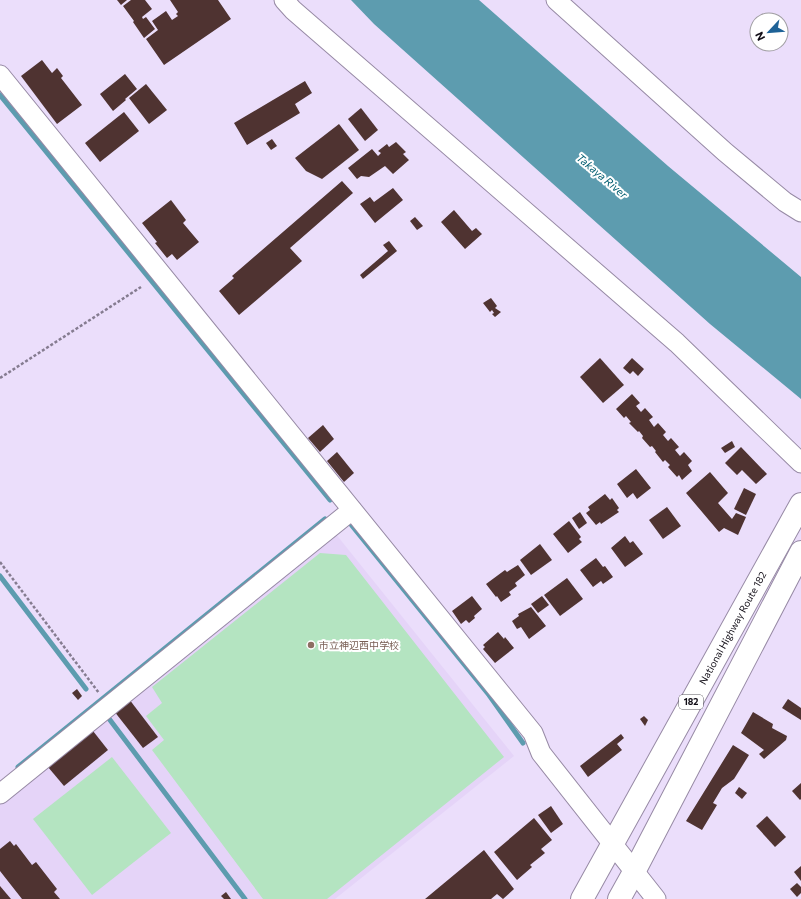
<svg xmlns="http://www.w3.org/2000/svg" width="801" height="899" font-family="Commissioner,'Noto Sans JP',sans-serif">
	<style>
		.built { fill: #e5d4f8 }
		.green { fill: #b4e4c1 }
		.water { fill: #5d9caf }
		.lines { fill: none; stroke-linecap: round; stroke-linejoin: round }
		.stream { stroke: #5d9caf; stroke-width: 5 }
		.building { fill: #4f3331 }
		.minor-casing { stroke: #978aa5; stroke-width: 21 }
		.highway-casing { stroke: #978aa5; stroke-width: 24 }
		.path { stroke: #857c90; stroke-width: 2.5; stroke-dasharray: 3 2; stroke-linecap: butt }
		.minor { stroke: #fff; stroke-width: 19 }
		.highway { stroke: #fff; stroke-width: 22 }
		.education-dot { fill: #8d6e63; stroke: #fff; stroke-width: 1.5 }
		.labels { text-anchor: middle; stroke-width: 4; stroke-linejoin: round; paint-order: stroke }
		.shield { fill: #fff; stroke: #58565c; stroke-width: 1 }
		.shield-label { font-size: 9px; font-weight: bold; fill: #110d16 }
		.street-label { font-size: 10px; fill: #110d16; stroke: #fff }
		.education-label { font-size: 10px; fill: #785e54; stroke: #fff; text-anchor: start }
		.water-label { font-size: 11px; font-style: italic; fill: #005d70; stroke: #fff }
	</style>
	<rect width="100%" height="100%" fill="#ebdefb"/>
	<path class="built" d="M335,533L514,756L335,899H0V804Z"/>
	<g class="green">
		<path d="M320,553L346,555L504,757L327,899H263L152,750L164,740L146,716L162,703L152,687Z"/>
		<path d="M112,757L171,833L92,895L33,819Z"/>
	</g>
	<path class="water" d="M351,0H479L668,166L801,277V399L710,324L374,24Z"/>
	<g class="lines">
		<g class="stream">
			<path d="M0,95L330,500"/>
			<path d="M349,522L489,695L523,743"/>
			<path d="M0,576L86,689"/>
			<path d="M107,716L245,899"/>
			<path d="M18,767L325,519"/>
		</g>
	</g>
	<g class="building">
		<path d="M117,0H127L121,5Z"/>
		<path d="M131,0H145L152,9L142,17L143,19L146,17L155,29L144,38L133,22L134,21L123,6Z"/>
		<path d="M170,0H218L231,19L164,65L146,39L158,30L152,21L166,11L172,20L178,16L176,14L178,12Z"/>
		<path d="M42,60L52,73L57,68L63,76L61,78L82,105L57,124L21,76Z"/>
		<path d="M125,74L137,89L125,99L126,100L113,111L100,94Z"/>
		<path d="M305,81L312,93L295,104L300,113L247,145L234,123Z"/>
		<path d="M146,84L167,110L149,124L129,98Z"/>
		<path d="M361,108L378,130L365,141L348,119Z"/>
		<path d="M124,112L139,131L100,162L85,143Z"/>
		<path d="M339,124L359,150L322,179L306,171L295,158Z"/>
		<path d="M272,139L277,146L271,150L266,143Z"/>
		<path d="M396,142L406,152L403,154L409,160L393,174L385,166L369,177L361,176L357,179L348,168L372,149L378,156L381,153L378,151L387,144L389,147Z"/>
		<path d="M342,181L353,193L290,248L302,261L239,315L219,291L234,278L232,276Z"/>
		<path d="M393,188L403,200L375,223L360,204L370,197L374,202Z"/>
		<path d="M171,200L186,220L183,223L199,242L177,260L172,254L167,258L155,243L157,242L142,223Z"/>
		<path d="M454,210L472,231L476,228L482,234L465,249L441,222Z"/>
		<path d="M415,217L423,226L417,230L410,221Z"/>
		<path d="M389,241L397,251L363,279L360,275L388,251L383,245Z"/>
		<path d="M491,298L497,306L495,308L501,312L495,317L492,314L494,313L492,310L490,312L483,303Z"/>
		<path d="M600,358L624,385L603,403L580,377Z"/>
		<path d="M632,358L644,369L638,376L633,371L630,374L623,368Z"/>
		<path d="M632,394L640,403L636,406L641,412L645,408L653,417L649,420L654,427L658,423L666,432L663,435L668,441L671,438L679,447L675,450L680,456L684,452L692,461L688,465L692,471L682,480L679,475L677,477L668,467L670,465L665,460L663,462L655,452L656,451L652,446L650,447L642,438L643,436L639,431L638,432L629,423L631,422L626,416L624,418L616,409Z"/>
		<path d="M323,425L334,439L320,452L308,438Z"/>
		<path d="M732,441L735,447L725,453L721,448Z"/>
		<path d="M741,447L767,474L756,484L742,470L737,475L725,463Z"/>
		<path d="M337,452L354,473L344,482L327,461Z"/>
		<path d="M636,469L651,488L637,499L633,493L627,498L617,484Z"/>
		<path d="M710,472L728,493L718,503L732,519L736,513L746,517L738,535L724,528L719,532L686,493Z"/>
		<path d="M744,488L756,494L746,515L734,509Z"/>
		<path d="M605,494L610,500L612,498L619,508L617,510L619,512L601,524L600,522L596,525L586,513L590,510L588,507Z"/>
		<path d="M667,507L681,526L663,539L649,520Z"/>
		<path d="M580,512L587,523L579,529L572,518Z"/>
		<path d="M569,521L581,537L579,539L582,542L568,553L553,534Z"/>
		<path d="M625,536L630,543L633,541L643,554L625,567L611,548Z"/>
		<path d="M540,544L552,560L531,575L520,560Z"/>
		<path d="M596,558L603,567L605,566L613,577L603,584L601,581L593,587L580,570Z"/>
		<path d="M518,565L525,575L515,583L517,586L509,592L511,595L501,602L497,596L496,597L486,584L505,570L507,572Z"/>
		<path d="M567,578L583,599L560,616L544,595Z"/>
		<path d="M472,596L482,609L474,616L475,618L469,623L466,620L461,624L452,611Z"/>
		<path d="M542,596L549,605L538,613L531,604Z"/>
		<path d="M531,607L546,626L529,639L521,627L517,629L512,621L519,616L518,614Z"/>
		<path d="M498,632L504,639L505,637L514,648L495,663L483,649L485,647L483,645Z"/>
		<path d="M77,689L82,696L78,700L72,693Z"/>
		<path d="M129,699L158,737L143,748L114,711Z"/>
		<path d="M788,699L801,708V720L782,708Z"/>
		<path d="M753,712L773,724L772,728L787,736L786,740L764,759L759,754L764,750L741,733Z"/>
		<path d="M644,716L648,720L645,726L640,719Z"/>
		<path d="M93,731L108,750L64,786L48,767Z"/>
		<path d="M621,734L624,738L617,744L622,750L588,777L580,766Z"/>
		<path d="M733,745L749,755L734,779L722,788L713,803L717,805L702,830L686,821Z"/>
		<path d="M801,783V799L800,800L792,791Z"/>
		<path d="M739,787L747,793L742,799L735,793Z"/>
		<path d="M551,806L563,824L551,833L538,815Z"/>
		<path d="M767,816L786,837L775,847L756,826Z"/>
		<path d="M534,818L552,840L541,849L545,853L530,865L532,867L517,880L494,852Z"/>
		<path d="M10,841L14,846L16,844L32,865L36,862L57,889L54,892L60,899H22L0,871V849Z"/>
		<path d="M484,850L514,889L503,899L497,894L491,899H425Z"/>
		<path d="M801,866V881L794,872Z"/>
		<path d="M797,883L801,887V893L797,897L790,889Z"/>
		<path d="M0,886L11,899H0Z"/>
		<path d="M226,892L231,899H224L221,896Z"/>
	</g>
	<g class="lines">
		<g class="minor-casing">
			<g id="minor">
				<path d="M284,0L293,10L677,343L801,463"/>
				<path d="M556,0L725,152L785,202L801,212"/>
				<path d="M0,75L533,733L541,753L656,899"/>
				<path d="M0,794L352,510"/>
			</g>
		</g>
		<g class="highway-casing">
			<g id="highway">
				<path id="s1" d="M582,899L801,504"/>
				<path d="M619,899L634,872L801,552"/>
			</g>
		</g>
		<g class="path">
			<path d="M0,378L141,287"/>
			<path d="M0,562L99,693"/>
		</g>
		<use href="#minor" class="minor"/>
		<use href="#highway" class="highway"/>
	</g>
	<circle class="education-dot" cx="311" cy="645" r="4"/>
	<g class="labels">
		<rect class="shield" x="679" y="695" width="24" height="14" rx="3"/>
		<g class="shield-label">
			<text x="691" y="705">182</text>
		</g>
		<g class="street-label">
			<text dy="4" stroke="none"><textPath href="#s1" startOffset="310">National Highway Route 182</textPath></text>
		</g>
		<g class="education-label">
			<text x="319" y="649">市立神辺西中学校</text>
		</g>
		<g class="water-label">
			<text transform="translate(602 176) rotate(40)" y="4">Takaya River</text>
		</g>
	</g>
	<g transform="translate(769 32) rotate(244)"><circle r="19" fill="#ffffff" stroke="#a09ea2"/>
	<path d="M0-3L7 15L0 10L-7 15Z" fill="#1e6297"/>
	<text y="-6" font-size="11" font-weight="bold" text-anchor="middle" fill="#110d16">N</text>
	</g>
</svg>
